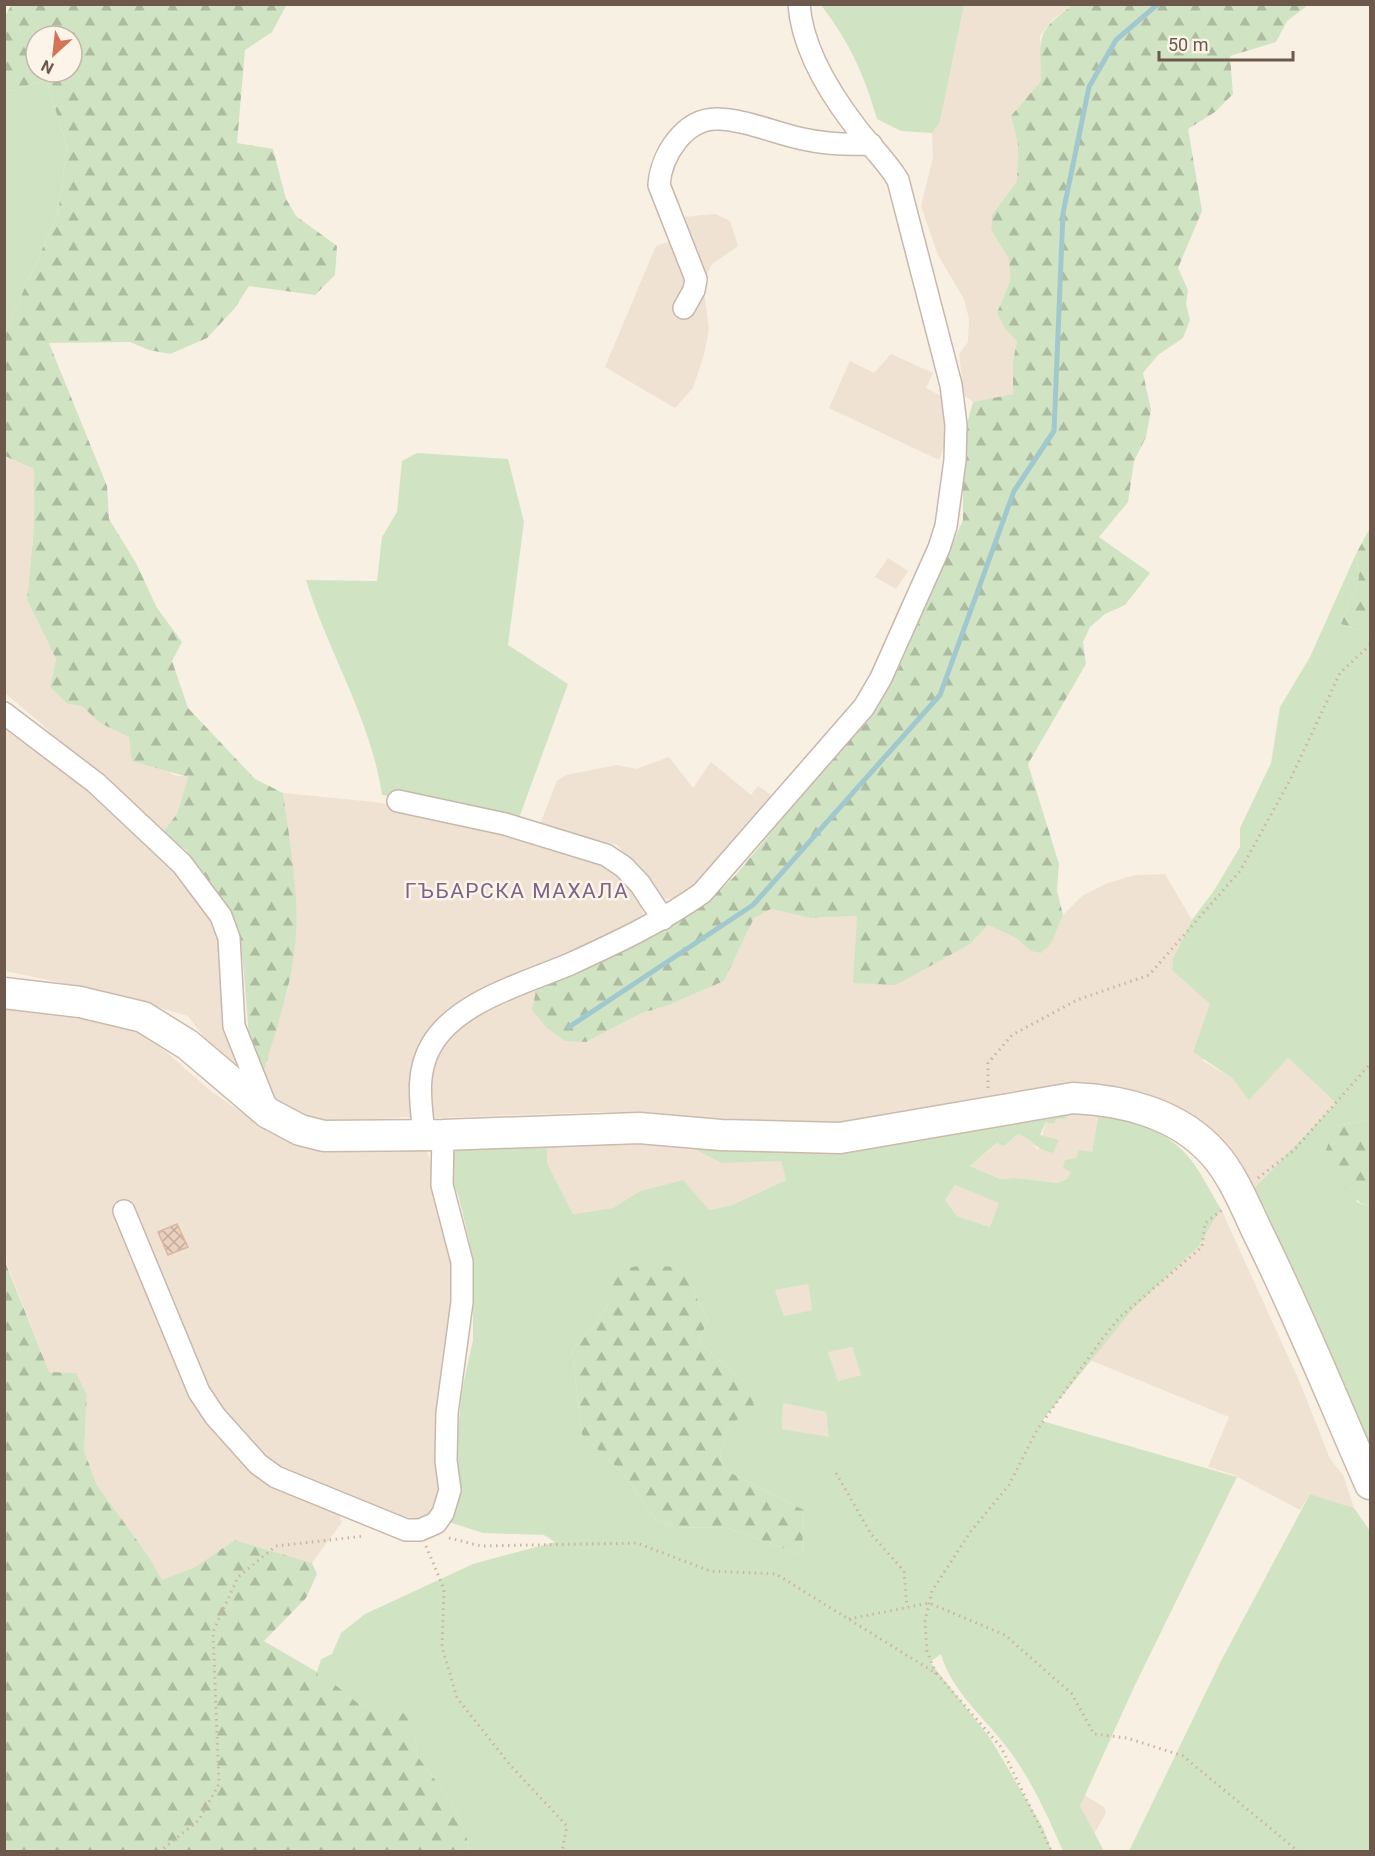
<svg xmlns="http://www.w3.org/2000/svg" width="1375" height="1856" font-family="Roboto,sans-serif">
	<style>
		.residential { fill: #efe2d2 }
		.green { fill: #d0e4c3; fill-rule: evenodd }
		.forest { fill: url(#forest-firs); fill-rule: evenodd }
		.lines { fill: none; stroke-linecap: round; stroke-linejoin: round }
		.stream { stroke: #a2c8cf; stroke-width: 5 }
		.building { fill: url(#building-cross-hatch); stroke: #dbb7a0; stroke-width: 1.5 }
		.street-casing { stroke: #c7b8ab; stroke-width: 24 }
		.secondary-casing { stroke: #ccbaab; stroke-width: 33 }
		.path { stroke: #ceb3a2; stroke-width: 3; stroke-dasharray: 1.5 4.5; stroke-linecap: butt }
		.street { stroke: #fff; stroke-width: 21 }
		.secondary { stroke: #fff; stroke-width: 30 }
		.labels { text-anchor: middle; stroke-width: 5; stroke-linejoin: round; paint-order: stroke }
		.neighbourhood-label { font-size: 21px; letter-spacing: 1.5px; fill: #7d6589; stroke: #fcf4e8 }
	</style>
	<defs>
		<pattern id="forest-firs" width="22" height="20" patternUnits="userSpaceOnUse" patternTransform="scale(1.5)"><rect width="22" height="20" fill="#d0e4c3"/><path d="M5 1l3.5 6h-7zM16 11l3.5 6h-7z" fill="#adbca1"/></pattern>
		<pattern id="building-cross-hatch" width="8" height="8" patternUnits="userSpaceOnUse" patternTransform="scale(1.5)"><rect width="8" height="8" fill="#ead0be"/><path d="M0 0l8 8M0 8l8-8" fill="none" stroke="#c2ac9d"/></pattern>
	</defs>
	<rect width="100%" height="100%" fill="#f8f0e2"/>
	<g class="residential">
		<path d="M964,5H1073L1053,19L1040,36L1041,81L1011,116L1018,145L1017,181L992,215L991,230L1009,259L1010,281L997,313L1004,327L1017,342L1013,361V394L973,402L964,395L959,354L968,342L969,319L964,299L938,255L921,206L933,158L932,133L940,122Z"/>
		<path d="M715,214L730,221L738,246L712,264L703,283L709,329L704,355L693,388L675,408L605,367L656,246L688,235L683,217Z"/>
		<path d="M891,354L933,373L926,388L956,404L953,426L939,460L829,408L850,361L874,373Z"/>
		<path d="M5,456L34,469V527L27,600L56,659L50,687L66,703L83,707L100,723L129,737L173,775L188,777L177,814L162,833L63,748L43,725L5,693Z"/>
		<path d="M888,558L908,571L896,589L875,577Z"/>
		<path d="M4,713L163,848L223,937L234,975L236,1070L216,1053L188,1016L110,993L5,971Z"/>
		<path d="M669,757L693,788L711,762L751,795L758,786L780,801L696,894L648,902L637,868L617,845L540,824L557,781L566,775L617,765L636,769Z"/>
		<path d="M283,793L374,802L457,816L594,851L637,888L645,922L442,1027L420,1118L404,1117L348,1123L303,1118L275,1106L262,1078L288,989L296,934L290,846Z"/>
		<path d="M1165,874L1192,920L1172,970L1211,1004L1203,1061L1232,1078L1249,1099L1288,1058L1336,1103L1244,1199L1220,1154L1054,1086L1007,1092L947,1108L833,1124L602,1112L432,1118L427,1100L440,1044L454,1026L507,1003L529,987L537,986L586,1042L642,1013L669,1005L724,981L754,918L771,909L810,918L857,916L970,944L988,925L1016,938L1031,951L1052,942L1063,915L1082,896L1108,883L1135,875Z"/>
		<path d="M4,1001L121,1021L158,1045L211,1091L274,1135L353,1150L426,1149L448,1208L459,1246L443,1498L425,1520L389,1514L364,1506L345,1493L334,1503L342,1522L312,1563L235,1540L195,1567L162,1581L149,1557L97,1485L84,1451L87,1395L49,1372L5,1259Z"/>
		<path d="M1070,1108L1099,1112L1092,1153L1067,1179L1058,1183L1015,1178L1000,1179L970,1166L998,1143L1004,1146L1018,1134L1027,1137L1038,1150L1046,1122Z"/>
		<path d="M547,1140L679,1141L722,1162L781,1161L786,1180L732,1205L708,1210L683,1180L640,1191L613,1208L573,1214L547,1163Z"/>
		<path d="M955,1185L1000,1203L991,1227L957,1216L945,1200Z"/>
		<path d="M1221,1209L1301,1385L1330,1459L1343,1475L1354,1508L1310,1494L1300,1510L1232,1474L1208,1467L1229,1417L1090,1360L1133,1309L1198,1247Z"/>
		<path d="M808,1284L812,1310L784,1316L775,1290Z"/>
		<path d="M852,1347L861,1375L838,1381L827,1351Z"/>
		<path d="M783,1403L826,1412L830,1438L782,1429Z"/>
		<path d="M1084,1795L1104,1807L1106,1813L1094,1834L1080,1806Z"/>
	</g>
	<g class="green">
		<path d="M821,5H964L940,122L932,133L901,131L877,119C864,74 850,43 821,5Z"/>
		<path d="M46,80L67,146L58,214L5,332V88L9,91Z"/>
		<path d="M417,453L508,459L524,522L508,645L568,684L519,818L456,802L382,795C371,719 328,652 306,580L377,581L382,537L397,512L402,461Z"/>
		<path d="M1356,554L1359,578L1341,624L1370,634V1120L1335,1126L1357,1202L1370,1207V1449L1244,1199L1336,1103L1288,1058L1249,1100L1232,1078L1193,1052L1210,1004L1172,970L1173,959L1192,920L1215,889L1240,847V828L1271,763L1280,707L1310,657Z"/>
		<path d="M1070,1108L1066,1119H1056L1054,1124L1046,1122L1040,1135L1059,1140L1053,1153C1031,1148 1035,1140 1018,1134L1004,1146L997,1143L970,1166L1000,1179L1015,1178L1058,1183L1067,1179L1071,1172L1063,1168L1065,1160L1076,1158L1079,1150L1092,1152L1099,1112C1129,1117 1165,1131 1186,1154C1200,1169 1210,1192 1221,1209L1198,1247L1133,1309L1042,1421L1237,1477L1135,1685L1080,1806L1104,1851H1063C1048,1817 1032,1781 1009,1750C987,1720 951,1691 941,1654L930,1662L990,1738L1043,1828L1052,1851H469L466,1833L452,1803L418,1757L414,1728L401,1711L360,1705L328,1680L319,1679L317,1672L321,1659L332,1654L341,1633L365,1614L473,1564L555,1542L544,1535L483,1533L449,1522L462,1390L473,1340V1310L470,1244L459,1198L442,1153L441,1141L547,1140V1163L573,1214L613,1208L640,1191L683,1180L709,1210L732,1205L786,1180L781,1161L722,1163L679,1141ZM955,1185L999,1203L990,1227L957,1216L945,1200ZM692,1268L694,1293L708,1320L698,1342L747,1384L729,1425L720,1455L725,1470L804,1510L802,1555L728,1528L673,1527L654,1518L626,1476L582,1435L572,1350L594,1327L610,1300ZM808,1284L812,1310L784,1316L775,1290ZM852,1347L861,1375L838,1381L828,1352ZM783,1403L826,1412L829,1437L782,1429Z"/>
		<path d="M1310,1494L1354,1508L1370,1531V1851H1129L1221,1661Z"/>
	</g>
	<g class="forest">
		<path d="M12,4L286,6L272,32L245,50L237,143L273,149L286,199L296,216L337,246L335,275L315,295L249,286L234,309L207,338L170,354L149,350L130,342L49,343L107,486L109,519L136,563L157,608L182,642L172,661L188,708L255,779L283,793C289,837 299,892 296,935C293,984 275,1032 262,1078L250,1051L243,961L225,920L186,850L162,833L177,814L188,777L132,761L129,737L100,723L83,707L66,703L50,687L56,659L27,600L34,527V469L5,456V332L58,214L67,146L46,80L9,91L5,88V16ZM36,36H72V72H36Z"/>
		<path d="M1073,5H1308L1287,21L1276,42L1230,56L1233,94L1215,112L1188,129L1202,211L1178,268L1188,290L1186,304L1190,320L1183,338L1158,355L1143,373L1151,410L1146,437L1134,461L1128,502L1099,537L1150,573L1125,605L1105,614L1090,627L1083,642L1086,664L1028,764L1059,864L1057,891L1063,915L1052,942L1041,953L1031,951L1016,938L988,925L970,944L896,985L853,983L857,916L810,918L771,909L754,918L724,981L669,1005L642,1013L586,1042L565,1041L547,1028L532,1010L537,986L713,897L735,876L823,770L868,721L897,672L963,520V438L973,402L1013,394V361L1017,342L1004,327L997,313L1010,281L1009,259L991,230L992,215L1017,181L1018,145L1011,116L1041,81C1040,37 1035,32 1073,5Z"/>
		<path d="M1370,528V634L1341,624L1359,578L1356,554Z"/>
		<path d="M1370,1120V1207C1343,1196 1337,1175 1326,1150L1335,1126Z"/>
		<path d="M4,1259L49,1372L76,1373L87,1395L84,1451L97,1485L149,1557L162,1580L195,1567L235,1540L312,1563L317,1574L306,1598L264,1641L317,1672L319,1679H328L360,1705L401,1710L414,1727L418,1757L452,1803L466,1833L469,1851H5Z"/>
		<path d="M643,1265L693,1268L694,1293L708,1320L698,1342L747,1384L755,1408L729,1425L720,1455L725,1470L804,1510L802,1555L728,1528L673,1527L654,1518L626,1476L582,1435L572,1350L594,1327L610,1300L612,1271Z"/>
	</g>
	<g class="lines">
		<path class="stream" d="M569,1027L753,905L940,695L1014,491L1054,431L1063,213L1089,87L1116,40L1158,4"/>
	</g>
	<path class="building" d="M177,1224L188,1247L168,1255L158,1232Z"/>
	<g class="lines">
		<g class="street-casing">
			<g id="street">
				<path d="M684,308L694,290L696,279L659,185C661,156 684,118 718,119C747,120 774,133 803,139C825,144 848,145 871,144"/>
				<path d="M4,713L96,783L182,864L221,916L229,938L234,1026L267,1109"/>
				<path d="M398,801L505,824L606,855L624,867L640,884L663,919"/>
				<path d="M424,1134C421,1103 415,1074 431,1046C456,1001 526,983 570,964C616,943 661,922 702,893L864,707L881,678L939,548L946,526L955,460L956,425L951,385L898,180C886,160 869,145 855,126C829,92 802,48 799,4"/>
				<path d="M124,1211L199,1392L215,1416L258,1464L276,1477L406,1530H420L436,1523L443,1513L450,1490L446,1461L447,1413L462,1302V1262L442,1185L443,1135"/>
			</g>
		</g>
		<g class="secondary-casing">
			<path id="secondary" d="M4,993L80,1002L143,1017L188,1045L268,1113L300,1130L324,1136L443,1135L639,1128L721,1135L840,1138L1073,1098C1124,1100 1179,1114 1214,1154C1233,1175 1246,1208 1258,1233C1299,1315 1333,1400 1370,1484"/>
		</g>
		<g class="path">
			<path d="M988,1088V1063L1012,1035L1077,1000L1149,975L1240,871L1290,780L1340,673L1370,645"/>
			<path d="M1258,1178L1294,1150L1370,1064"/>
			<path d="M836,1473L871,1534L904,1571L907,1607"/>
			<path d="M449,1538L481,1546L637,1543L710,1571L776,1574L937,1674L1001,1747L1052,1852"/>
			<path d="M426,1546L444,1589L442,1647L457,1698L511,1766L567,1826L562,1852"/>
			<path d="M849,1619L929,1603L1005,1635L1072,1694L1094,1734L1127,1738L1183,1756L1299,1852"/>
			<path d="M936,1674L927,1651L925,1621L932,1591L971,1531L1009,1485L1037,1430L1102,1339L1120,1317L1202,1247L1205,1223L1222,1210"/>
			<path d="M159,1852L199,1820L219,1784L213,1632L238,1577L276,1546L365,1536"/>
		</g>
		<use href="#street" class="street"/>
		<use href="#secondary" class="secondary"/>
	</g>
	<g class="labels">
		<g class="neighbourhood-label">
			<text x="517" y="898">ГЪБАРСКА МАХАЛА</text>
		</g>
	</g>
	<rect width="1375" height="1856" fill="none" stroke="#6d584c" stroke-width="12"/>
	<g transform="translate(54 54) rotate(207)"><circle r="28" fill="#fcf4e8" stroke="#c3b6aa" stroke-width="1.5"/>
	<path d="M0-4.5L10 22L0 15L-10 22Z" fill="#d37357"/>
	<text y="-9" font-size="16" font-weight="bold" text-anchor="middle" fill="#6d584c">N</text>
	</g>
	<path d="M1159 51v9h134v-9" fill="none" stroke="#6d584c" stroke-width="3"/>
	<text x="1168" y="51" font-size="18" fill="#6d584c" stroke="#fcf4e8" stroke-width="4.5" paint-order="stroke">50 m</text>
</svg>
